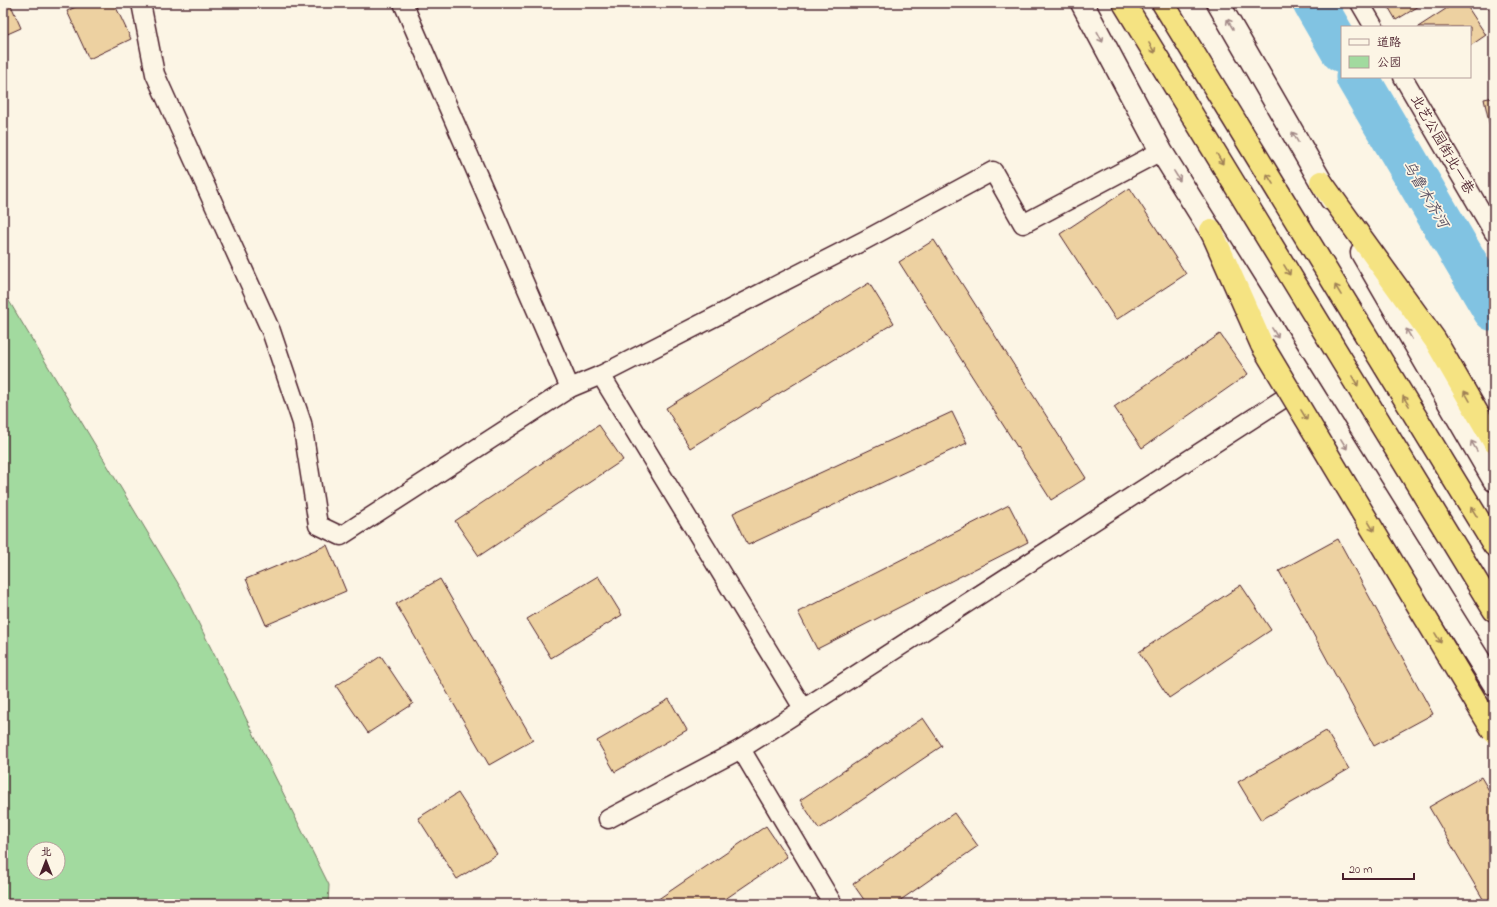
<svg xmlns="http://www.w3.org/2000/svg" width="1497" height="907" font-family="'Indie Flower','LXGW WenKai TC',sans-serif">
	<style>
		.green { fill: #a2da9f; stroke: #767c65; fill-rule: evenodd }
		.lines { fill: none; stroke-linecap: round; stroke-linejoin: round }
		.river { stroke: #81c3e2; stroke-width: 43 }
		.building { fill: #edd1a1; stroke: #4a1f2b }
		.street-casing { stroke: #4a1f2b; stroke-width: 21 }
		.secondary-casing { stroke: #4a1f2b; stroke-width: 25 }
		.highway-casing { stroke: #4a1f2b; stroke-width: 25 }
		.street { stroke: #fcf5e5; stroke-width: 18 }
		.secondary { stroke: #fcf5e5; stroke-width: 22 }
		.highway { stroke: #f5e382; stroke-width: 22 }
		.highway-bridge-casing { stroke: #4a1f2b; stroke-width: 25; stroke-linecap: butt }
		.highway-bridge { stroke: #f5e382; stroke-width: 22 }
		.oneway { stroke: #a38a88 }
		.oneway2 { stroke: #a08156 }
		.labels { text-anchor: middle; stroke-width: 3.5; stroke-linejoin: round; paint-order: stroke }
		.street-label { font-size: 14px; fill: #4a1f2b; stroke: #fcf5e5 }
		.water-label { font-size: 15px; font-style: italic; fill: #5a5062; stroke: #fcf5e5 }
	</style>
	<rect width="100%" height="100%" fill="#fcf5e5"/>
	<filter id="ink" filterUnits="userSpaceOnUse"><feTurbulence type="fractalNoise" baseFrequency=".025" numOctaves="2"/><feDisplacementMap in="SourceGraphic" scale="8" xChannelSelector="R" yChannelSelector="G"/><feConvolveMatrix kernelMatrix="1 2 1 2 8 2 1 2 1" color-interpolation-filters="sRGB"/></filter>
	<g filter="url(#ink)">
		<path class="green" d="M3,291L182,590L329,885L328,904H3ZM34,849H58V873H34Z"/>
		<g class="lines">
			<g class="river">
				<path d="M1314,3L1342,51"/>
				<path d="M1357,77L1494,310"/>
			</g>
		</g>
		<g class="building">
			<path d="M3,3H10L21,28L3,36Z"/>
			<path d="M84,3H114L131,39L89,59L67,11Z"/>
			<path d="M1386,3H1424L1396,20Z"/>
			<path d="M1455,3H1465L1486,35L1470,46V27H1418Z"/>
			<path d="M1494,97V130L1491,131L1484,99Z"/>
			<path d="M1130,188L1186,274L1116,320L1060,234Z"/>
			<path d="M934,240L1086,478L1051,500L899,262Z"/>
			<path d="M869,283L894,323L690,448L666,408Z"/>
			<path d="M1220,334L1248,374L1142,448L1114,407Z"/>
			<path d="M952,412L967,443L748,545L733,513Z"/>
			<path d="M599,425L623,460L479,556L455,521Z"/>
			<path d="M1009,505L1028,542L817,649L798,612Z"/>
			<path d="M1338,539L1433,714L1374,746L1279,571Z"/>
			<path d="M327,545L346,591L266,625L246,579Z"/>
			<path d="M598,576L622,615L551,658L527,619Z"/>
			<path d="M440,579L533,740L489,765L396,604Z"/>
			<path d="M1241,585L1271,630L1169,698L1139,652Z"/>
			<path d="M381,656L413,704L368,733L336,686Z"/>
			<path d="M669,699L687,730L615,772L597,741Z"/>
			<path d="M923,718L942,746L819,829L800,800Z"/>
			<path d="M1326,731L1349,769L1261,820L1238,782Z"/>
			<path d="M1481,777L1494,799V904H1486L1429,807Z"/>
			<path d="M458,793L497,854L457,879L418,818Z"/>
			<path d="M954,813L978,846L895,904H867L853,884Z"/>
			<path d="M766,826L787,857L718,904H651Z"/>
		</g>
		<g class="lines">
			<g class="street-casing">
				<g id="street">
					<path d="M141,3L155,74L271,331L302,423L318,525L341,536L570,388L601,375L865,240L993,171L1023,224L1161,151"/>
					<path d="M403,3L570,388"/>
					<path d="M1360,3L1374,27"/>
					<path d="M1403,77L1494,233"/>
					<path d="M601,375L803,708"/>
					<path d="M741,749L833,904"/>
					<path d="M608,819L741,749L1303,386"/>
				</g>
			</g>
			<g class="secondary-casing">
				<g id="secondary">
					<path d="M1082,3L1161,151L1494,684"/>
					<path d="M1218,3L1331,199"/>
					<path d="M1362,253L1494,480"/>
				</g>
			</g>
			<g class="highway-casing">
				<g id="highway">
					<path d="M1124,3L1494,610"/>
					<path d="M1163,3L1494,545"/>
					<path d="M1321,182L1435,340L1494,442"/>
					<path d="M1211,230L1262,345"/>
				</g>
			</g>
			<use href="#street" class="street"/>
			<use href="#secondary" class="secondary"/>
			<use href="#highway" class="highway"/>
			<g class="highway-bridge-casing">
				<path id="highway-bridge" d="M1262,345L1494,732"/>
			</g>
			<use href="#highway-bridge" class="highway-bridge"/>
		</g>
		<defs><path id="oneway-shaft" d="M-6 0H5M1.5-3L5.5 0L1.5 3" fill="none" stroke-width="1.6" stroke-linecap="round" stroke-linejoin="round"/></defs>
		<g class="oneway">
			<use href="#oneway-shaft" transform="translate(1230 24) rotate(-120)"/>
			<use href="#oneway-shaft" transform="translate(1100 37) rotate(62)"/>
			<use href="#oneway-shaft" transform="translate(1295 137) rotate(-120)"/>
			<use href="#oneway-shaft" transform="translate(1177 176) rotate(58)"/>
			<use href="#oneway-shaft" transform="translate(1275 333) rotate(58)"/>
			<use href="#oneway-shaft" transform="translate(1409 334) rotate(-120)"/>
			<use href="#oneway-shaft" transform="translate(1344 444) rotate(58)"/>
			<use href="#oneway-shaft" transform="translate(1474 446) rotate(-120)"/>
		</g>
		<g class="oneway2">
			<use href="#oneway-shaft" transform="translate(1152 48) rotate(59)"/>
			<use href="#oneway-shaft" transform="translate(1220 159) rotate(59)"/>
			<use href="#oneway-shaft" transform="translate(1270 179) rotate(-121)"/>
			<use href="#oneway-shaft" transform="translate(1287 270) rotate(59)"/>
			<use href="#oneway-shaft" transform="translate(1338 290) rotate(-121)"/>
			<use href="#oneway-shaft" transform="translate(1355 381) rotate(59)"/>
			<use href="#oneway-shaft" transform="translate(1467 396) rotate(-120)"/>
			<use href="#oneway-shaft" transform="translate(1406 401) rotate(-122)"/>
			<use href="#oneway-shaft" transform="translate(1304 415) rotate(59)"/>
			<use href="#oneway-shaft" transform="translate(1474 512) rotate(-122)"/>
			<use href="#oneway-shaft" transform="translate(1371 526) rotate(59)"/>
			<use href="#oneway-shaft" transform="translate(1438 638) rotate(59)"/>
		</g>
	</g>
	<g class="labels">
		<g class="street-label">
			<text transform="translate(1443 144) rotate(60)" y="5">北艺公园街北一巷</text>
		</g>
		<g class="water-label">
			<text transform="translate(1426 194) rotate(60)" y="5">乌鲁木齐河</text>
		</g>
	</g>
	<rect width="1497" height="907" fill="none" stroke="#fcf5e5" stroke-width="16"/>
	<rect x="8" y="8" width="1481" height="891" fill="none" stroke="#4a1f2b" stroke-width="1.5" filter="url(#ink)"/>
	<rect x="1341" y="26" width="130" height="52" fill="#fcf5e5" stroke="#b59f9b"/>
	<rect x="1349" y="39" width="20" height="6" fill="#fcf5e5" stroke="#b59f9b"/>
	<text x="1377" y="46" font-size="12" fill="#4a1f2b">道路</text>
	<rect x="1349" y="56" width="20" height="12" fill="#a2da9f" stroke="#b59f9b"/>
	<text x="1377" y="66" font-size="12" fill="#4a1f2b">公园</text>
	<g transform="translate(46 861)"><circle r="19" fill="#fcf5e5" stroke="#b59f9b"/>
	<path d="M0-3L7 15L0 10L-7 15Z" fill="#4a1f2b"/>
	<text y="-6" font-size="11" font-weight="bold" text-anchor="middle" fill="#4a1f2b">北</text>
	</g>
	<path d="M1343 873v6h71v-6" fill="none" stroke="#4a1f2b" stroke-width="2"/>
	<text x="1349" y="873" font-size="12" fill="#4a1f2b" stroke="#fcf5e5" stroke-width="3" paint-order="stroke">20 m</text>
</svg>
